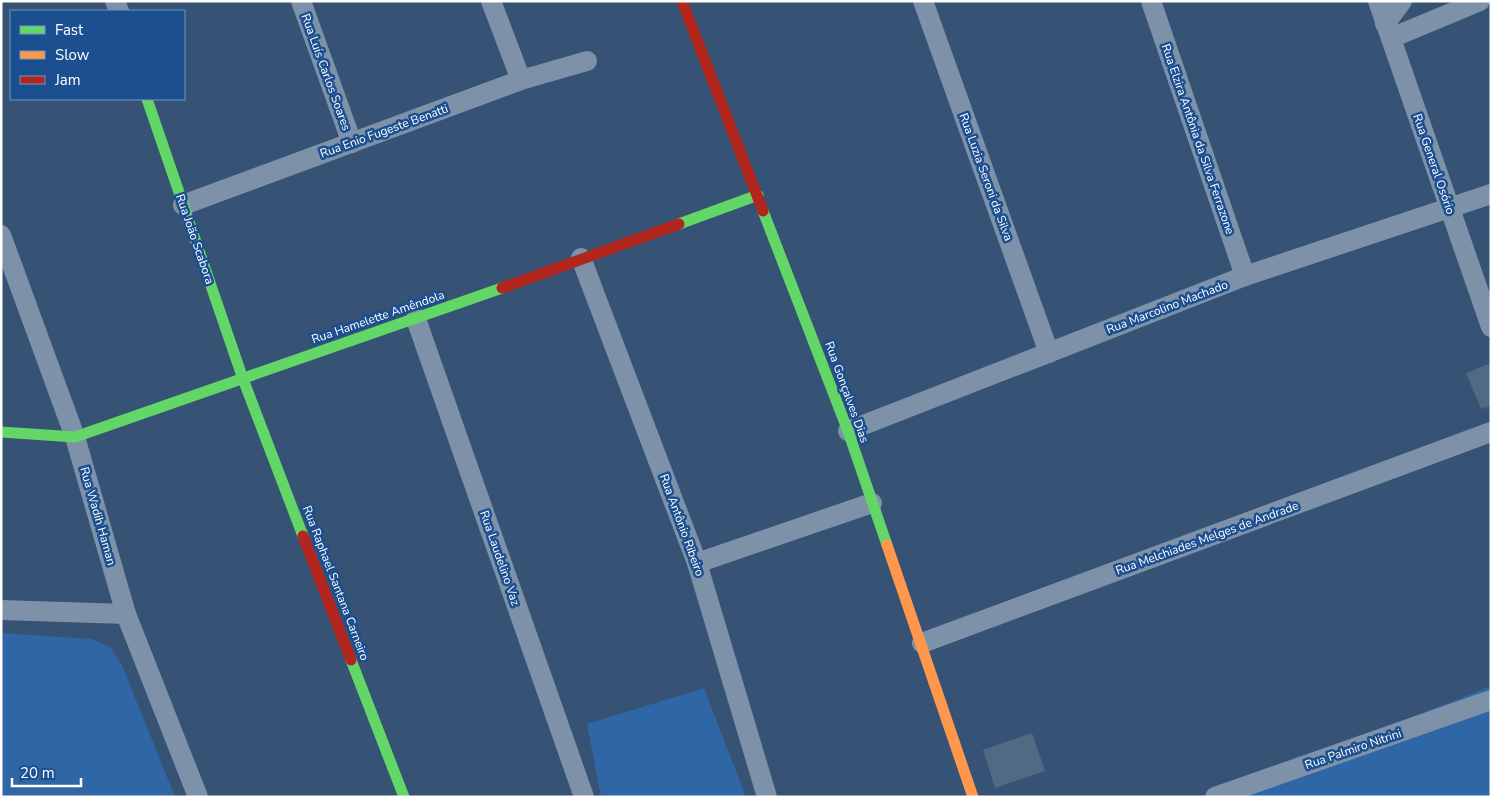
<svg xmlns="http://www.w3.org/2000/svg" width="1492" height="798" font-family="'Nunito Sans',sans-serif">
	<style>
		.green { fill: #2f66a5 }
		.building { fill: #526984 }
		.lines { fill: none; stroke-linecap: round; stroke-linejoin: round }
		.street { stroke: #7d92a8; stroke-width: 20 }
		.fast { stroke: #63d668; stroke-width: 11 }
		.slow { stroke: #ff974d; stroke-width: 11 }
		.jam { stroke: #b3261e; stroke-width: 11 }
		.labels { text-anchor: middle; stroke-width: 5; stroke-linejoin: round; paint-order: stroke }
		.street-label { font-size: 12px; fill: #fff; stroke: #1b4f8f }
	</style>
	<rect width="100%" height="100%" fill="#365274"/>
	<g class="green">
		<path d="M1,633L92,639L110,647L122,665L175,797H1Z"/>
		<path d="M1491,686V797H1208Z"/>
		<path d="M704,688L746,797H601L587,724Z"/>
	</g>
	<g class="building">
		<path d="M1491,363V406L1481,409L1466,373Z"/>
		<path d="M1032,733L1045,771L995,788L983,750Z"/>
	</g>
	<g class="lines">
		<g class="street">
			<path d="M115,1L119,11"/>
			<path d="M301,1L352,143"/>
			<path d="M491,1L521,80"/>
			<path d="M923,1L1049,353"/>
			<path d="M1151,1L1245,276"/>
			<path d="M1378,1L1491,327"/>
			<path d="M1385,24L1402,1"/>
			<path d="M1391,38L1480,1"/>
			<path d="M183,205L521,80L587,61"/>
			<path d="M1,235L75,437L126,614L198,797"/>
			<path d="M581,258L697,563L767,797"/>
			<path d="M416,319L584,797"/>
			<path d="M848,431L1245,276L1491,194"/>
			<path d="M697,563L872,503"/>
			<path d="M1,610L126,614"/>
			<path d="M922,643L1491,432"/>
			<path d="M1215,797L1491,700"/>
		</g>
		<g class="fast">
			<path d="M147,99L243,379L303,536"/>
			<path d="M763,211L848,431L887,545"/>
			<path d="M679,224L758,195"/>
			<path d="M1,432L75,437L502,288"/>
			<path d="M351,660L404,797"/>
		</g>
		<path class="slow" d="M887,545L973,797"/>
		<g class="jam">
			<path d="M682,1L763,211"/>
			<path d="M502,288L679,224"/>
			<path d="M303,536L351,660"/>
		</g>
	</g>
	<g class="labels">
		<g class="street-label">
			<text transform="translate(326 72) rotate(70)" y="4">Rua Luís Carlos Soares</text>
			<text transform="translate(384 131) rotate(-20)" y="4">Rua Enio Fugeste Benatti</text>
			<text transform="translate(1198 139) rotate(71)" y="4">Rua Elzira Antônia da Silva Ferrazone</text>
			<text transform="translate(1434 164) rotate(71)" y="4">Rua General Osório</text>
			<text transform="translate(986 177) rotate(70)" y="4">Rua Luzia Seroni da Silva</text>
			<text transform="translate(195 239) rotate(71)" y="4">Rua João Scabora</text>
			<text transform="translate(1167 307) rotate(-21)" y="4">Rua Marcolino Machado</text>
			<text transform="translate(378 317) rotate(-19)" y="4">Rua Hamelette Amêndola</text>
			<text transform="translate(847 392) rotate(70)" y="4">Rua Gonçalves Dias</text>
			<text transform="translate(98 516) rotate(74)" y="4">Rua Wadih Haman</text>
			<text transform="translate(682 525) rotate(70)" y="4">Rua Antônio Ribeiro</text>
			<text transform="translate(1207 538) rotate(-20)" y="4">Rua Melchiades Melges de Andrade</text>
			<text transform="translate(500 558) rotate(71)" y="4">Rua Laudelino Vaz</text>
			<text transform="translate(336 583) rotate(69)" y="4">Rua Raphael Santana Carneiro</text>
			<text transform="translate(1353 749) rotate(-19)" y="4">Rua Palmiro Nitrini</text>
		</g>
	</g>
	<rect width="1492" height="798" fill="none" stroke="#ffffff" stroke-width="5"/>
	<rect x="10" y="10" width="175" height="90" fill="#1b4f8f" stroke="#7695bc"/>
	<rect x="20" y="26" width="25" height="8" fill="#63d668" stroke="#7695bc"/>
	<text x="55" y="35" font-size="15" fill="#ffffff">Fast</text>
	<rect x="20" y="51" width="25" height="8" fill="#ff974d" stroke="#7695bc"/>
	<text x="55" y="60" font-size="15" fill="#ffffff">Slow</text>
	<rect x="20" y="76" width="25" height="8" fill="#b3261e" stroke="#7695bc"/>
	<text x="55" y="85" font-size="15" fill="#ffffff">Jam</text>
	<path d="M12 778v8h69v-8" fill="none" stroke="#ffffff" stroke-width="2.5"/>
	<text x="20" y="778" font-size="15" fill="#ffffff" stroke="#1b4f8f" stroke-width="4" paint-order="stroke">20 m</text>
</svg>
